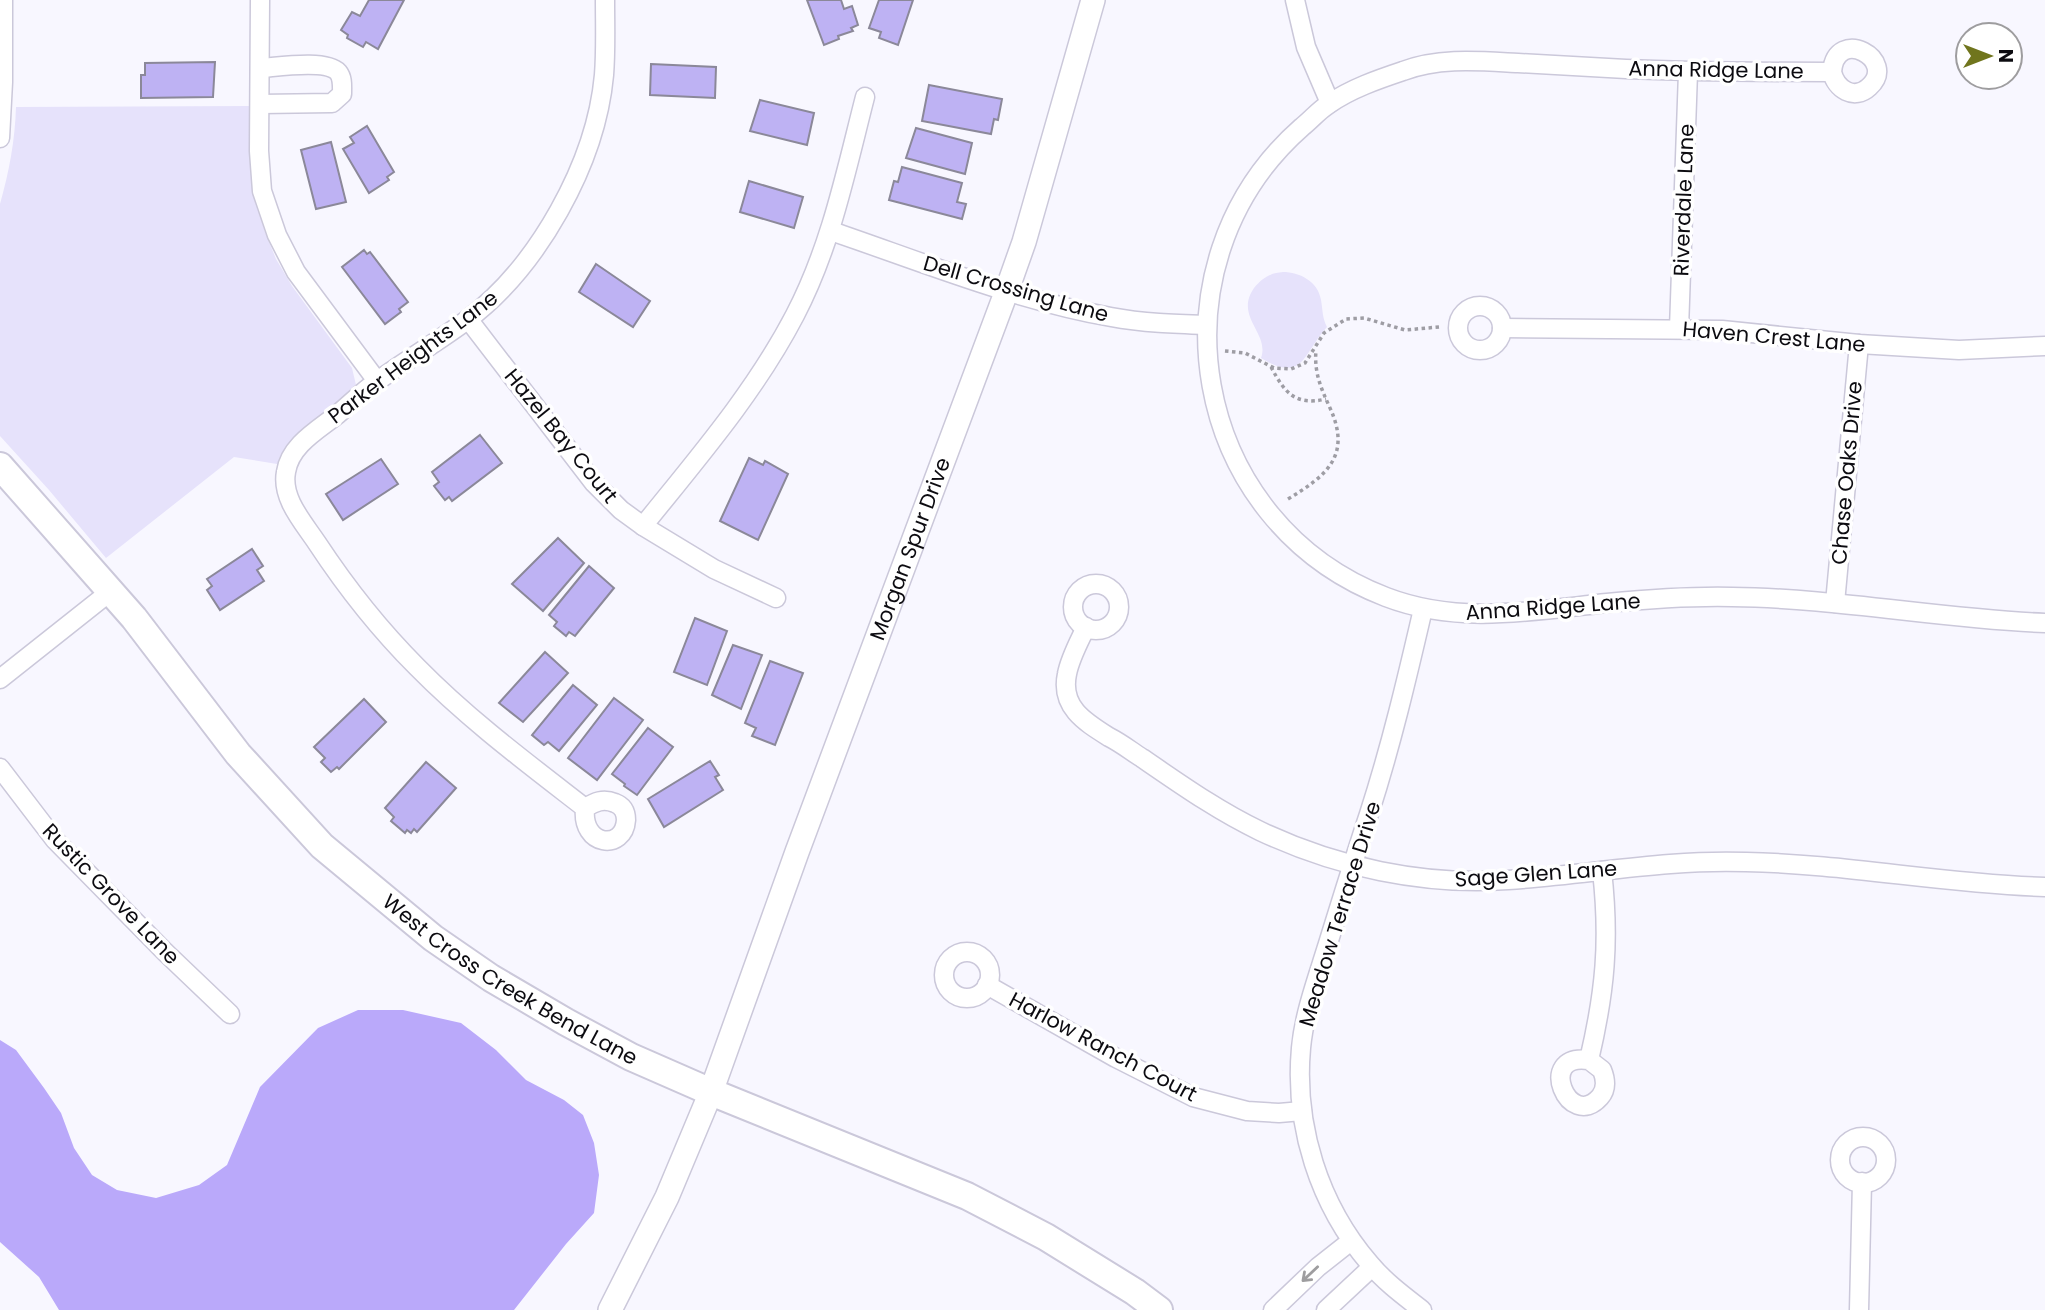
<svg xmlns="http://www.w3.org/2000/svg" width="2045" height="1310" font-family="Poppins,sans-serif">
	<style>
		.green { fill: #e6e2fb }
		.water { fill: #baa9fa }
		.building { fill: #beb2f3; stroke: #8b8899; stroke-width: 2 }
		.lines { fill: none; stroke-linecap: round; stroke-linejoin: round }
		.minor-casing { stroke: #cbc8da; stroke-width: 21 }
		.tertiary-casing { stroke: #cbc8da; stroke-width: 26 }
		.secondary-casing { stroke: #cbc8da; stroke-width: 30 }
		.path { stroke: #9e9da4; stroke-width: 3.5; stroke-dasharray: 3.5 3.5; stroke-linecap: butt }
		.minor { stroke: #fff; stroke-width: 18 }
		.tertiary { stroke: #fff; stroke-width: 23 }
		.secondary { stroke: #fff; stroke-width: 26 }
		.oneway { stroke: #9e9d9f }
		.labels { text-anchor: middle; stroke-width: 7; stroke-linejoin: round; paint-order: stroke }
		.street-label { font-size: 21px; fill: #0c0b10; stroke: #fff }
	</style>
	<rect width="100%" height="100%" fill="#f8f7ff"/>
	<g class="green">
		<path d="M249,106L251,167L256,202L265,232L276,259L292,286L352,368L356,385L351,394C323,414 291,431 277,464L234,457L106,558L49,490L0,436V204C9,172 15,141 16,107Z"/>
		<path d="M1283,272C1299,272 1318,281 1321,300C1323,311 1322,317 1327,327C1303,353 1304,384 1261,358C1270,333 1234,317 1254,288C1262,278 1270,273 1283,272Z"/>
	</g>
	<path class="water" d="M358,1010H403L461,1023L496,1050L526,1080L564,1100L583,1115L594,1143L599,1175L594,1213L566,1244L514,1310H59L39,1277L0,1242V1040L16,1050L44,1088L61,1113L74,1148L92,1175L117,1190L156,1198L199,1185L227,1165L260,1087L318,1028Z"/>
	<g class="building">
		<path d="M369,0H404L378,49L366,42L363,47L347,38L348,35L341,30L352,12L360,16Z"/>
		<path d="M807,0H841L844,9L852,6L858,25L851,28L853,31L838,36L839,39L824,45Z"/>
		<path d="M879,0H913L898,45L879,38L881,32L869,28Z"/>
		<path d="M215,62L213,97L141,98V75H145V63Z"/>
		<path d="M651,64L716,67L715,98L650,95Z"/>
		<path d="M929,85L1002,99L998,120L994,119L991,134L922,121Z"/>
		<path d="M760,100L814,113L807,145L750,131Z"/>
		<path d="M367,126L394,172L387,177L389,180L369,193L343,149L354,143L350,137Z"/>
		<path d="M916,128L972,143L965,174L906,158Z"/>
		<path d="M331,142L346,202L316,209L301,150Z"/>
		<path d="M902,167L962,183L957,202L966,204L962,219L889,200L894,181L898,182Z"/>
		<path d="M749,181L803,197L794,228L740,212Z"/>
		<path d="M364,250L367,254L370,252L408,302L399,309L401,312L385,324L342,267Z"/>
		<path d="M596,264L650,301L633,327L579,292Z"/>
		<path d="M480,435L502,463L452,501L449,497L445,500L434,486L439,482L432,472Z"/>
		<path d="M749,458L763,465L765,461L788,474L758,540L720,521Z"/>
		<path d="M381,459L398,484L343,520L326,494Z"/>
		<path d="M558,538L584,563L543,611L512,584Z"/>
		<path d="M252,549L263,566L257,570L264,581L220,610L207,590L212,586L207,579Z"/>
		<path d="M589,566L614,588L575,636L569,632L566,636L554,626L557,622L549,615Z"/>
		<path d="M695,618L727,631L707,685L674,672Z"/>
		<path d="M733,645L762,655L741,709L712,695Z"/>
		<path d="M545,652L568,673L523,722L499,703Z"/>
		<path d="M770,661L803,673L775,745L752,736L756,728L745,723Z"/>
		<path d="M573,685L597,705L559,751L548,742L544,745L532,735Z"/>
		<path d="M614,698L643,720L597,780L568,758Z"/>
		<path d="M364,699L386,722L339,769L337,767L331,772L321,762L325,758L314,747Z"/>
		<path d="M648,728L673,747L637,795L624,786L625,784L612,774Z"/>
		<path d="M710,761L719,775L715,777L723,790L664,827L648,799Z"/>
		<path d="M426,762L456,788L417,832L414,829L411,833L407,830L405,833L391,821L394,817L385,808Z"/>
	</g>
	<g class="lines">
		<g class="minor-casing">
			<g id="minor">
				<path d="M260,0L259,151L262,191L277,235L296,272L377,381"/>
				<path d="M1295,0L1306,47L1330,103"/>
				<path d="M1832,72C1836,25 1899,60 1869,87C1854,101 1836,89 1832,72C1763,72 1694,72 1626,69C1590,67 1554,65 1518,63C1480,61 1439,57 1403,71C1379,79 1350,89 1329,104C1319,110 1311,120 1302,127C1145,265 1190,522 1386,597C1459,625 1531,611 1607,603C1649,599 1690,596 1732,597C1837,598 1940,619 2045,623"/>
				<path d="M260,104L332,103L342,94C342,86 343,78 338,72C326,59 277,67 260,68"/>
				<path d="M0,138L3,82V0"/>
				<path d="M831,231C922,262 1015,300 1111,317C1143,323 1175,324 1207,325"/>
				<circle cx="1480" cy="328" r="22"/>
				<path d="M468,319L594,483L621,510L643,526L714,569L776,598"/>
				<path d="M1502,328L1722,330L1859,344L1959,350L2045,346"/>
				<path d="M1679,329L1688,72"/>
				<path d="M643,526C697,459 755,392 795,315C831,246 846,171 865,97"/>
				<circle cx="1096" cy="607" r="23"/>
				<path d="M1835,603L1859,344"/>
				<path d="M1086,627C1079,642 1070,658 1067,674C1060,707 1085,722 1109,737C1121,743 1131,751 1142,758C1180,784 1218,811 1260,831C1336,867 1423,886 1508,880C1587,875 1666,859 1746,862C1846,864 1945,884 2045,887"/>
				<path d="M0,679L111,591"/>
				<path d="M0,768L55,840L165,952L230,1014"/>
				<path d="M585,808C595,802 603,798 615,803C623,806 626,812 626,820C624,851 581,847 585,808C527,763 468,719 417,667C380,630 346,587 317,543C303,522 281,498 286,472C290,445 318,430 338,414C351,403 364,390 379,380C408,359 439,341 467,320C538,267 596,163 604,75C606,50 605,25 605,0"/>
				<circle cx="967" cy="975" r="23"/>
				<path d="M987,985L1116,1058L1193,1097L1247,1111L1279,1113L1302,1111"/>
				<path d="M1589,1060C1535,1052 1569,1132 1600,1097C1607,1089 1606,1080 1602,1070L1589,1060C1605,992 1610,941 1602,871"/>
				<circle cx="1863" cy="1160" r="23"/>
				<path d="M1273,1310L1318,1267L1351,1241"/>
				<path d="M1326,1310L1372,1267"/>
				<path d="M1422,1310C1404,1296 1385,1282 1370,1264C1319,1205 1294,1126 1301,1048C1304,1015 1316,982 1326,950C1340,905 1354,859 1369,814C1391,746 1407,678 1423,609"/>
				<path d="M1859,1310L1862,1182"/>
			</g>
		</g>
		<g class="tertiary-casing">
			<g id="tertiary">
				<path id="s1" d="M610,1310L667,1197L711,1092L797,852L1007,290L1024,242L1093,0"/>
			</g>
		</g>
		<g class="secondary-casing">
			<g id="secondary">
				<path id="s2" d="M0,466L134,618L238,754L322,846L433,938L491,978L566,1022L631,1057L711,1092L967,1196L1046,1237L1135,1292L1159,1310"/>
			</g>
		</g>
		<g class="path">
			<path d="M1225,351L1245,353L1274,368L1291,369L1305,363L1324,333L1346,319L1364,318L1405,330L1439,327"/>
			<path d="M1271,367C1285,393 1295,406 1326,399"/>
			<path d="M1288,499C1326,476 1352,456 1330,408C1321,388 1314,373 1316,350"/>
		</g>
		<use href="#minor" class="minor"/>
		<use href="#tertiary" class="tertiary"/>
		<use href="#secondary" class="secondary"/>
	</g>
	<defs><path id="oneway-shaft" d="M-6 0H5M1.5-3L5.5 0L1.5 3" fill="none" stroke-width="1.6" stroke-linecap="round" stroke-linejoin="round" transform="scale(1.75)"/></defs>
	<use class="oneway" href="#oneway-shaft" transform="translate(1310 1274) rotate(137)"/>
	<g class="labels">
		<g class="street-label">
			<text transform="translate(1716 70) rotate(1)" y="7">Anna Ridge Lane</text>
			<text transform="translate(1684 200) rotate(-88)" y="7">Riverdale Lane</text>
			<text transform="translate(1016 289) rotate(16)" y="7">Dell Crossing Lane</text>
			<text transform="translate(1774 337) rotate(5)" y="7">Haven Crest Lane</text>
			<text transform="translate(413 357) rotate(-37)" y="7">Parker Heights Lane</text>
			<text transform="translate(561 436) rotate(51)" y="7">Hazel Bay Court</text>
			<text transform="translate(1847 473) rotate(-85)" y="7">Chase Oaks Drive</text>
			<text dy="7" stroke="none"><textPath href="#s1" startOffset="819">Morgan Spur Drive</textPath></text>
			<text transform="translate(1553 607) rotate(-4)" y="7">Anna Ridge Lane</text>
			<text transform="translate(1536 874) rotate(-4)" y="7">Sage Glen Lane</text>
			<text transform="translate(111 894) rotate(46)" y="7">Rustic Grove Lane</text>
			<text transform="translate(1340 914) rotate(-73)" y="7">Meadow Terrace Drive</text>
			<text dy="7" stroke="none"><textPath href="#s2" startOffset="730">West Cross Creek Bend Lane</textPath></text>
			<text transform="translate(1103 1047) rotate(28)" y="7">Harlow Ranch Court</text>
		</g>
	</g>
	<g transform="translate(1989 56) rotate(90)"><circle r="33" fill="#ffffff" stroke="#9e9d9f" stroke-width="2"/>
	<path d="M0-5L12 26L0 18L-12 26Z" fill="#70751d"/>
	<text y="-10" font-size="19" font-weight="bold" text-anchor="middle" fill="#0c0b10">N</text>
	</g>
</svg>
